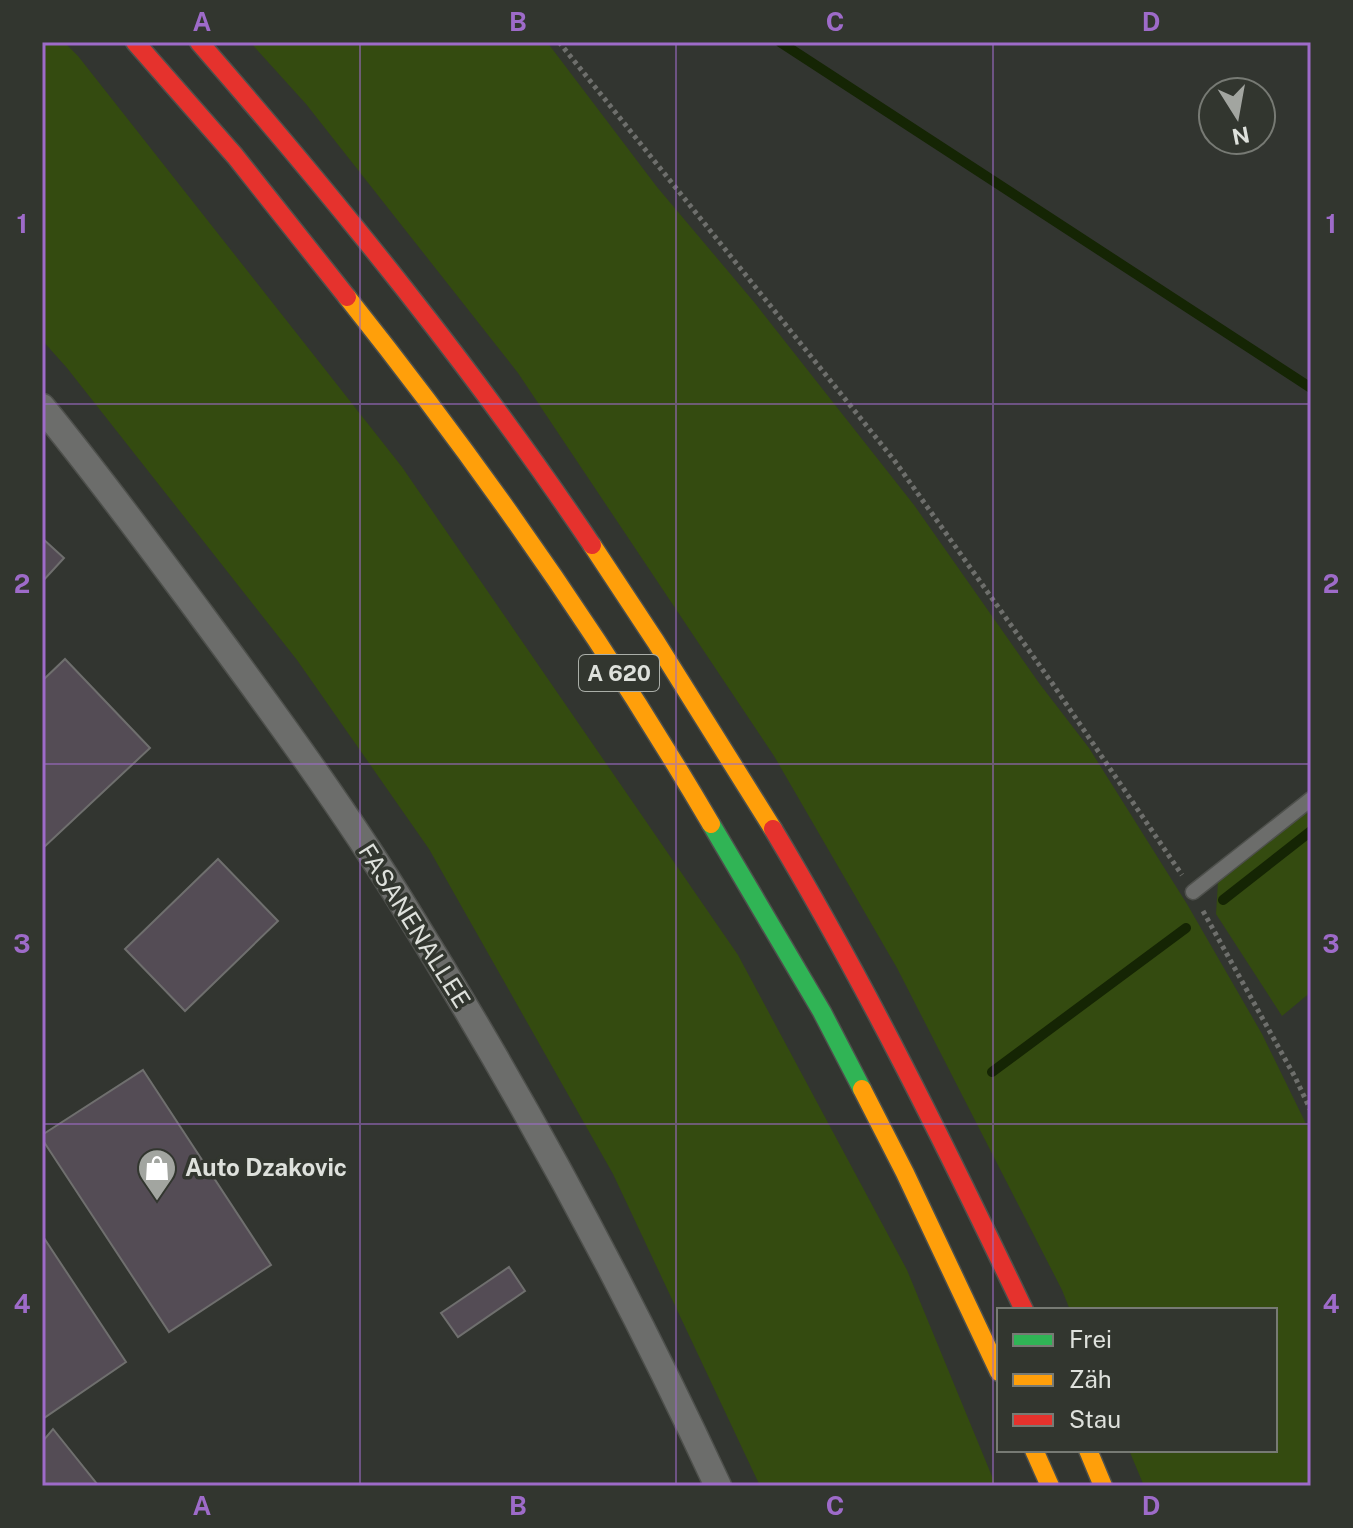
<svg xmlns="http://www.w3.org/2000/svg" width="1353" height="1528" font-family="'Public Sans',sans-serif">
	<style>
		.green { fill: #344b10 }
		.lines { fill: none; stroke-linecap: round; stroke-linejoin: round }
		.stream { stroke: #152504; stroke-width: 10 }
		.building { fill: #544c55; stroke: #6f6f6e; stroke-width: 2 }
		.lane-casing { stroke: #4e504c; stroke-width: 17 }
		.street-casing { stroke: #4e504c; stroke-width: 29 }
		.fast-casing { stroke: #4e504c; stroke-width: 21 }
		.slow-casing { stroke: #4e504c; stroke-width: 21 }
		.jam-casing { stroke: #4e504c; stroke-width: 21 }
		.path { stroke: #6e6f6c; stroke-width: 5; stroke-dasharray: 4 4; stroke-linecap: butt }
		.lane { stroke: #6c6d6b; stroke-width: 14 }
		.street { stroke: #6c6d6b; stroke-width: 26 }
		.fast { stroke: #30b455; stroke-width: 18 }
		.slow { stroke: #ff9f0a; stroke-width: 18 }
		.jam { stroke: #e5322d; stroke-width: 18 }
		.grid { fill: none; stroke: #9e6bc9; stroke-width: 2; stroke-opacity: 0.55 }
		.labels { text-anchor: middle; stroke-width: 7; stroke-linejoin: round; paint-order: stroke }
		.shield { fill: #32362f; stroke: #aaaea8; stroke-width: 2 }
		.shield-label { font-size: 22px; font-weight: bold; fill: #dee1dc }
		.street-label { font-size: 24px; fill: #dee1dc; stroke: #32362f }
		.poi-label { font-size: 24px; font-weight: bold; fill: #dee1dc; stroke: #32362f; text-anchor: start }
		.neatline { fill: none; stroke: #9e6bc9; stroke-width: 3 }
		.grid-label { font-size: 26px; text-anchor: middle; font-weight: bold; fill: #9e6bc9 }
	</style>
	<rect width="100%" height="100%" fill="#323530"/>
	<g class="green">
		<path d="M42,42H64L78,56L402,467L738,955L907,1270L996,1486H760L613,1174L429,849L297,660L67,368L42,340Z"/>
		<path d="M250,42H547L657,187L754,302L914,505L1039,683L1089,748L1187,904L1262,1034L1311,1134V1486H1144L1129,1450H1275V1310H1070L1062,1290L897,968L774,756L518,373L306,104Z"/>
		<path d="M1311,809V992L1282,1016L1216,914L1218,882Z"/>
	</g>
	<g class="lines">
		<g class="stream">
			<path d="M780,42L1311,388"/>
			<path d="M1223,900L1311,831"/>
			<path d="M992,1072L1186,928"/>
		</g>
	</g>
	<g class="building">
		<path d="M42,538L64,558L42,582Z"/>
		<path d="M65,659L150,748L42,849V681Z"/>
		<path d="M218,859L278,921L185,1011L125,949Z"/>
		<path d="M143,1070L271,1265L169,1332L42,1139V1135Z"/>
		<path d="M42,1235L126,1362L44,1418L42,1415Z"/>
		<path d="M509,1267L525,1291L458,1337L441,1313Z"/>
		<path d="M53,1429L97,1484L96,1486H42V1442Z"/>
	</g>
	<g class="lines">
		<g class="lane-casing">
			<path id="lane" d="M1193,892L1311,799"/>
		</g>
		<g class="street-casing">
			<path id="street" d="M42,407C98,475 150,546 202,616C273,712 344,809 407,911C522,1096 626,1288 718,1486"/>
		</g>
		<g class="fast-casing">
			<path id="fast" d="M711,824L822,1012L862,1089"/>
		</g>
		<g class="slow-casing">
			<g id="slow">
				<path d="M347,297C480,464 603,640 711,824"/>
				<path d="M592,545L656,642L773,829"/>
				<path d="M862,1089L905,1173L999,1372"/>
				<path d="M1034,1450L1050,1486"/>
				<path d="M1088,1450L1103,1486"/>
			</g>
		</g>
		<g class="jam-casing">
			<g id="jam">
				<path d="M135,42L235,156L347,297"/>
				<path d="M199,42C339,203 473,368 592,545"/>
				<path d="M773,829C866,984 946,1147 1024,1310"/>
			</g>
		</g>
		<g class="path">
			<path d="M559,42L894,460L1052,683L1182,875"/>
			<path d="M1203,911L1295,1077L1311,1111"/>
		</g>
		<use href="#lane" class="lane"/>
		<use href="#street" class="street"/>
		<use href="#fast" class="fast"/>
		<use href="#slow" class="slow"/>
		<use href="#jam" class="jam"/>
	</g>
	<path class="grid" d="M360,42V1486M676,42V1486M993,42V1486M42,404H1311M42,764H1311M42,1124H1311"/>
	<defs>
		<g id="shop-pin" transform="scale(2)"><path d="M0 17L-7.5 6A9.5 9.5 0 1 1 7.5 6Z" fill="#a2a5a0" stroke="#32362f"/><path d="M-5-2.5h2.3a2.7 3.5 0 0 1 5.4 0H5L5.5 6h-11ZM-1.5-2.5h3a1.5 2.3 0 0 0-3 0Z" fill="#fff"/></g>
	</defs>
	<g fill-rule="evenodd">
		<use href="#shop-pin" x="157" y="1168"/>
	</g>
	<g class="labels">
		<rect class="shield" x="579" y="655" width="80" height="36" rx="6"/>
		<g class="shield-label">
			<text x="619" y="681">A 620</text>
		</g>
		<g class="street-label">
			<text transform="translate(414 926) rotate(58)" y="8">FASANENALLEE</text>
		</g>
		<g class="poi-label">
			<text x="185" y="1176">Auto Dzakovic</text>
		</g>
	</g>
	<rect width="1353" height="1528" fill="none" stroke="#32362f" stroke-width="88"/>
	<rect x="997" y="1308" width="280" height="144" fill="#32362f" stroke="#777a74" stroke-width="2"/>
	<rect x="1013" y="1334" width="40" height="12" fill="#30b455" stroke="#777a74" stroke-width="2"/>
	<text x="1069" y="1348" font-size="24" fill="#dee1dc">Frei</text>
	<rect x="1013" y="1374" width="40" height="12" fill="#ff9f0a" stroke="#777a74" stroke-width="2"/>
	<text x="1069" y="1388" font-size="24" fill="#dee1dc">Zäh</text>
	<rect x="1013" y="1414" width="40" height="12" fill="#e5322d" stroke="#777a74" stroke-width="2"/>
	<text x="1069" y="1428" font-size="24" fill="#dee1dc">Stau</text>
	<g transform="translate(1237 116) rotate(169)"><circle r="38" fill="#32362f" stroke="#777a74" stroke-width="2"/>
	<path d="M0-6L14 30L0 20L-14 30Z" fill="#a2a5a0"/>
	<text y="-12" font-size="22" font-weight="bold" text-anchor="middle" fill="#dee1dc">N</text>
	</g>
	<rect x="44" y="44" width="1265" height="1440" class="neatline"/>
	<g class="grid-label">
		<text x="202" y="31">A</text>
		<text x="518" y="31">B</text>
		<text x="835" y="31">C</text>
		<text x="1151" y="31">D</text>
		<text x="22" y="233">1</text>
		<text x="1331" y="233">1</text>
		<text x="22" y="593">2</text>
		<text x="1331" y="593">2</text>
		<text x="22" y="953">3</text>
		<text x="1331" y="953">3</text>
		<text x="22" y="1313">4</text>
		<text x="1331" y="1313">4</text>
		<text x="202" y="1515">A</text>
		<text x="518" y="1515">B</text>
		<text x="835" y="1515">C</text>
		<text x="1151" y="1515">D</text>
	</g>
</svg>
